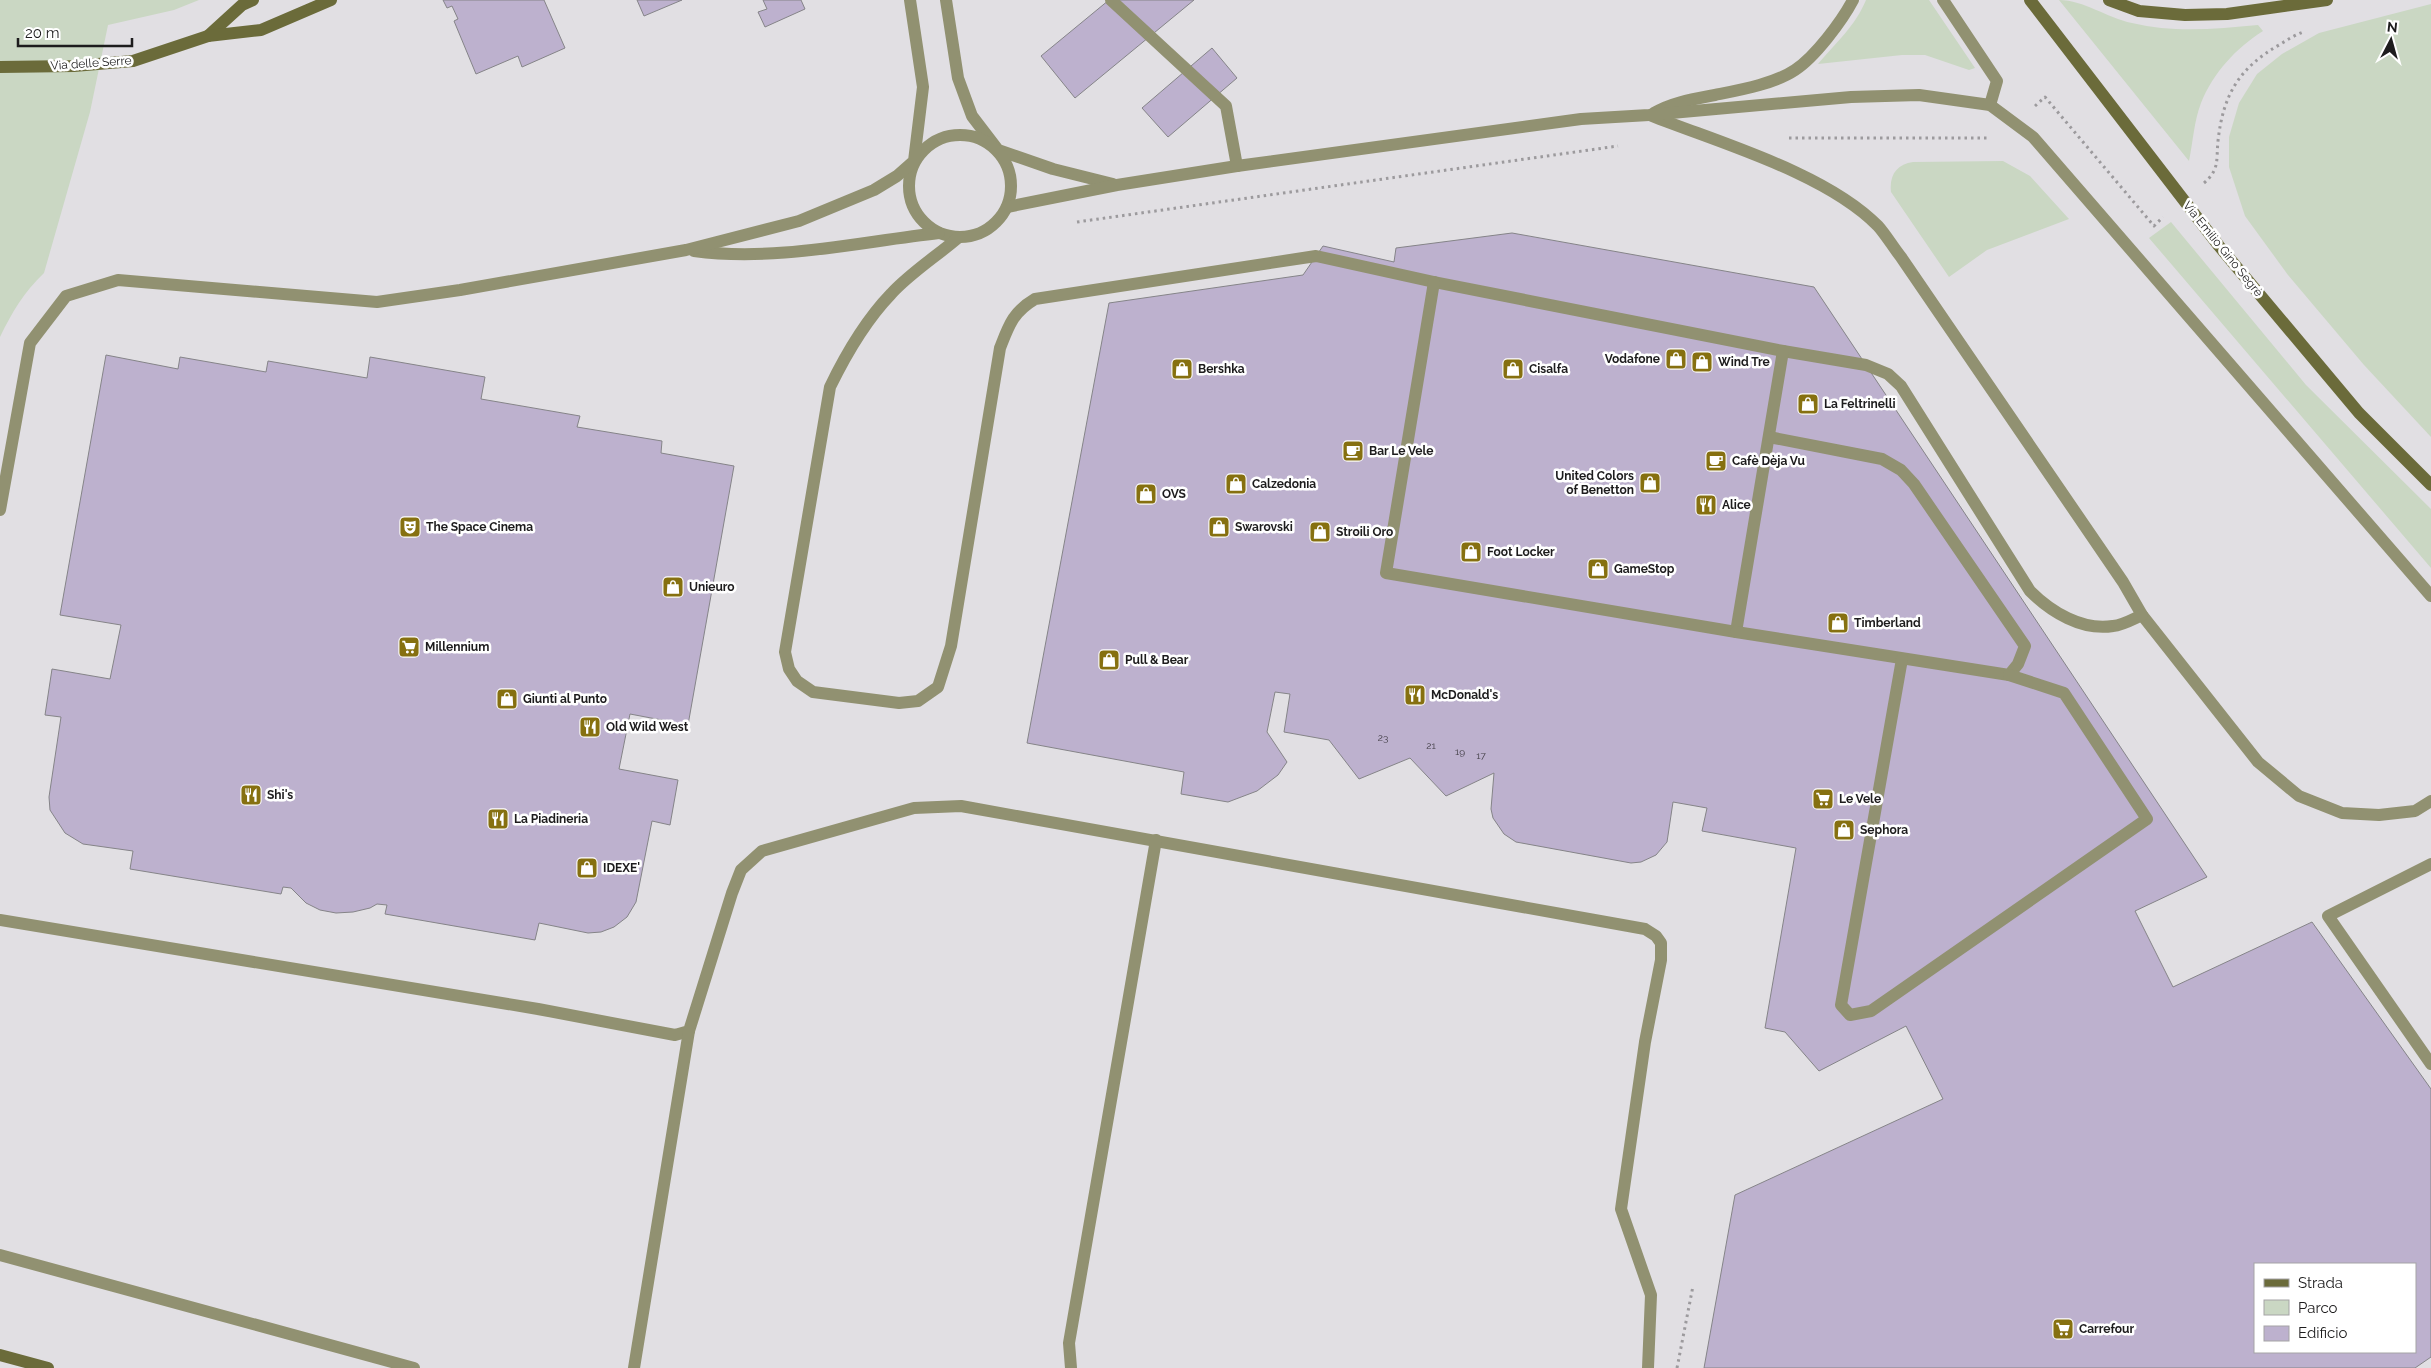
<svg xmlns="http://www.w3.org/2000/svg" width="2431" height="1368" font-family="Raleway,sans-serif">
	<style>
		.green { fill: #cad7c3 }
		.building { fill: #bdb1ce; stroke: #858488; fill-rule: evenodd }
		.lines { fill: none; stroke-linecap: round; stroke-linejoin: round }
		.path { stroke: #9c9a9d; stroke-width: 3; stroke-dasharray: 2.5 4; stroke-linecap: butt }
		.lane { stroke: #919171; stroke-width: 12 }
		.secondary { stroke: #6b6b3a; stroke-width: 12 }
		.labels { text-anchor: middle; stroke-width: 5; stroke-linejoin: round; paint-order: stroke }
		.number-label { font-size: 10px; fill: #454149 }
		.street-label { font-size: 12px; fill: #1d1c1d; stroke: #fff }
		.poi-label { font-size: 12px; font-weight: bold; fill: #1d1c1d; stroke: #fff; text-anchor: start }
	</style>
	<rect width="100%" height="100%" fill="#e1dfe3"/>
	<g class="green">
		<path d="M0,0H199L174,10L108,25L90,112L44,273C24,292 12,312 0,337Z"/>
		<path d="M1866,0H1929L1975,68L1969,70L1925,55H1902L1818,64C1835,44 1856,25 1866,0Z"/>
		<path d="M2059,0C2084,0 2107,18 2132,23C2174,33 2215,29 2258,25L2263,31C2236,48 2213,73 2201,103C2194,121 2193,142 2189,161Z"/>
		<path d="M2431,4V437L2364,365L2288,275L2245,216L2229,167V137L2239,103L2257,74L2282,54L2319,33Z"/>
		<path d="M2003,161L2030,176L2069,219L1987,250L1949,277L1891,192C1889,175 1897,164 1913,162Z"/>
		<path d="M2171,222L2306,385L2431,509V568L2149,238Z"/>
	</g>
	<g class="building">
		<path d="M443,0H544L565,48L522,67L518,56L476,74L454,21L458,19L452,6L447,8Z"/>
		<path d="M637,0H682L644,16Z"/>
		<path d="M763,0H801L805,9L765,27L758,12L767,9Z"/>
		<path d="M1109,0H1194L1075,98L1041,56Z"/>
		<path d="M1212,48L1237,78L1168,137L1142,108Z"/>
		<path d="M1512,233L1814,287L2207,877L2135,911L2173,987L2312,922L2431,1089V1357L2415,1368H1704L1735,1195L1943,1099L1906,1026L1819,1071L1785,1032L1765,1028L1796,848L1702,831L1707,808L1673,802L1667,842L1656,855L1641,862L1631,863L1516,842L1504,834L1493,818L1491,809L1494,773L1446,796L1410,758L1359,779L1329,740L1284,732L1290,694L1275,692L1267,732L1287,762L1278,775L1257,791L1228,802L1181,794L1184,772L1027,743L1109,303L1303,275L1323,246L1394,262L1396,248ZM2255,1264H2415V1352H2255Z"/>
		<path d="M106,355L178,369L180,357L266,372L268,361L367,378L370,357L485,377L481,399L580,416L577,427L662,441L661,453L734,466L688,725L630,714L619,769L678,780L670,825L652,821L636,902L627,917L614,927L601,932L588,933L539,923L535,940L385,914L387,905L377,904L370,908L353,912L336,913L320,910L306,903L291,888L283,887L281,894L130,869L133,851L83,844L65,833L50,810L49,797L61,717L45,715L52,669L110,679L121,625L60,615Z"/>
	</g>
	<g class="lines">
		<g class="path">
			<path d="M2035,106L2045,97L2154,226L2163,217"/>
			<path d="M1789,138H1987"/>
			<path d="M2204,183C2220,169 2216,160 2218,141C2223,95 2239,68 2279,45C2287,40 2295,35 2303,32"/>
			<path d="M1077,222L1618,146"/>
			<path d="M1677,1368L1693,1286"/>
		</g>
		<g class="lane">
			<path d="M946,0L958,78L972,116L998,150L1053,169L1113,184"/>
			<path d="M1111,0L1226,106L1237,166"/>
			<path d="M1943,0L1997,81L1990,105"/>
			<path d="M1654,113C1673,102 1694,99 1715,95C1740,90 1774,84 1795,70C1815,57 1842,21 1853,0"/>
			<path d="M1652,116C1720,143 1826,173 1878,226C1886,235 1893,247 1901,257L2123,582L2142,615L2258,762L2299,796L2342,813L2379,815L2415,811L2431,801"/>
			<circle cx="960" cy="186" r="51"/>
			<path d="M1007,207L1117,185L1237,166L1581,119L1649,115L1851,97L1919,95L1990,105L2033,137L2431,596"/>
			<path d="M959,237C937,256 910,273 891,294C865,321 846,354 830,387L785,652L789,669L797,681L813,692L899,703L918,701L938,687L951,646L1000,348C1009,325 1013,312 1035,299L1316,256L1434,282L1783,351L1866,365L1888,374L1901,386L2030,591C2051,612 2082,631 2113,626C2123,625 2133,619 2142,615"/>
			<path d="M694,251C775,262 858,242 939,233"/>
			<path d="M1434,282L1386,573L1736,632L1783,351"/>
			<path d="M0,510L30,343L66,296L118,280L377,302L460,290L686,250L799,221L874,190L897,176L914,161L923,87L910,0"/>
			<path d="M1736,632L2009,675L2018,664L2025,646L1914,484L1901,470L1882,459L1769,437"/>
			<path d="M1902,659L1841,1005L1850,1015L1871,1011L2147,819L2064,693L2009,675"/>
			<path d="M2431,864L2328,916L2431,1064"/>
			<path d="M0,920L538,1009L675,1035L689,1031L732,893L741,870L762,851L914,808L961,806L1645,929L1656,936L1661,943V960L1645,1042L1621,1209L1651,1295L1648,1368"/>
			<path d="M0,1255L414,1368"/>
			<path d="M634,1368L689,1031"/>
			<path d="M1071,1368L1069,1343L1156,840"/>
		</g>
		<g class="secondary">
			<path d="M2030,0L2219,246L2359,413L2431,485"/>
			<path d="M2109,0L2139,11L2185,15L2227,14L2327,0"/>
			<path d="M208,36L242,5L253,0"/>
			<path d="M0,67L74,66L133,61L208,36L261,30L331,0"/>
			<path d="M0,1355L48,1368"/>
		</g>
	</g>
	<defs>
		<g id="shop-square" transform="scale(1.125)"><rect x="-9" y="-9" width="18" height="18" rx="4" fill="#867010" stroke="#fff"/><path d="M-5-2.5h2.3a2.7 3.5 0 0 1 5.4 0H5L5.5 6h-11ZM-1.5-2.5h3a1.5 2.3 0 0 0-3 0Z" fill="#fff"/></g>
		<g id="cafe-square" transform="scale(1.125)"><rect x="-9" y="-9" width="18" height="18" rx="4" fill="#867010" stroke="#fff"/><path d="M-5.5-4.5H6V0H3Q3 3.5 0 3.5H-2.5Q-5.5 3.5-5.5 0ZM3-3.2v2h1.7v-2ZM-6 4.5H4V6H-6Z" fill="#fff"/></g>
		<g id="restaurant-square" transform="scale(1.125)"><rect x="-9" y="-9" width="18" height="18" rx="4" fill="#867010" stroke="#fff"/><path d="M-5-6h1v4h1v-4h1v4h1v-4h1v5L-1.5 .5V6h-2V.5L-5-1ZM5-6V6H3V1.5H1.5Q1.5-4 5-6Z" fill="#fff"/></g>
		<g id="theatre-square" transform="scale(1.125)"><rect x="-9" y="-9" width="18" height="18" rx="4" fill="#867010" stroke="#fff"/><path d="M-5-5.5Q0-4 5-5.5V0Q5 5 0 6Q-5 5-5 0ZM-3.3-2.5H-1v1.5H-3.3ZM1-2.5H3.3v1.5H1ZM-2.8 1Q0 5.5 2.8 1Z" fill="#fff"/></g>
		<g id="supermarket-square" transform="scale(1.125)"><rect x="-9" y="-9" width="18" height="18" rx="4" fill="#867010" stroke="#fff"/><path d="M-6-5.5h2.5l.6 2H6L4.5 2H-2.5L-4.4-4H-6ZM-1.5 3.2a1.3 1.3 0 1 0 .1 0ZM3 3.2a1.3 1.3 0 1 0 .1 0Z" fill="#fff"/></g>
	</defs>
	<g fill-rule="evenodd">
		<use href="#shop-square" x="1676" y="359"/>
		<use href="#shop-square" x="1702" y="362"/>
		<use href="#shop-square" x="1182" y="369"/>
		<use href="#shop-square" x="1513" y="369"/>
		<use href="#shop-square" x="1808" y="404"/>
		<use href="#cafe-square" x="1353" y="451"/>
		<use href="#cafe-square" x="1716" y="461"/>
		<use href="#shop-square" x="1650" y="483"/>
		<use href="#shop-square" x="1236" y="484"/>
		<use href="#shop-square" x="1146" y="494"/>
		<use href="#restaurant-square" x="1706" y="505"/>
		<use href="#theatre-square" x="410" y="527"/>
		<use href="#shop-square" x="1219" y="527"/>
		<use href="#shop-square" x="1320" y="532"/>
		<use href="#shop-square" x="1471" y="552"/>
		<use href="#shop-square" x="1598" y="569"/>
		<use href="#shop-square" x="673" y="587"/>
		<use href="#shop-square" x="1838" y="623"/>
		<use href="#supermarket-square" x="409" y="647"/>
		<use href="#shop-square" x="1109" y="660"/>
		<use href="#restaurant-square" x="1415" y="695"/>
		<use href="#shop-square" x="507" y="699"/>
		<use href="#restaurant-square" x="590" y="727"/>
		<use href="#restaurant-square" x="251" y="795"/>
		<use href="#supermarket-square" x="1823" y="799"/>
		<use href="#restaurant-square" x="498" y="819"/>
		<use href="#shop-square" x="1844" y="830"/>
		<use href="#shop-square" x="587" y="868"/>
		<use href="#supermarket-square" x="2063" y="1329"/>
	</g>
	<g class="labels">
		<g class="number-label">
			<text x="1383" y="741">23</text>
			<text x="1431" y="749">21</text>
			<text x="1460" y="755">19</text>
			<text x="1481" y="759">17</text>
		</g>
		<g class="street-label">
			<text transform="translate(91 63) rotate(-4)" y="4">Via delle Serre</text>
			<text transform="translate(2223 249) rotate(51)" y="4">Via Emilio Gino Segrè</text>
		</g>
		<g class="poi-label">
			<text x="1660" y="363" text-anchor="end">Vodafone</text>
			<text x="1718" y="366">Wind Tre</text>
			<text x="1198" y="373">Bershka</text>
			<text x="1529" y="373">Cisalfa</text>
			<text x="1824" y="408">La Feltrinelli</text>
			<text x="1369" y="455">Bar Le Vele</text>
			<text x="1732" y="465">Cafè Dèja Vu</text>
			<text x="1634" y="480" text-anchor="end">United Colors<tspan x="1634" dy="14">of Benetton</tspan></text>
			<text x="1252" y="488">Calzedonia</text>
			<text x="1162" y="498">OVS</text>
			<text x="1722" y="509">Alice</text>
			<text x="426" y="531">The Space Cinema</text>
			<text x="1235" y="531">Swarovski</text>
			<text x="1336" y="536">Stroili Oro</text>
			<text x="1487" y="556">Foot Locker</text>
			<text x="1614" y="573">GameStop</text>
			<text x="689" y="591">Unieuro</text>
			<text x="1854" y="627">Timberland</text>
			<text x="425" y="651">Millennium</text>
			<text x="1125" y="664">Pull &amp; Bear</text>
			<text x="1431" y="699">McDonald's</text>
			<text x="523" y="703">Giunti al Punto</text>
			<text x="606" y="731">Old Wild West</text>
			<text x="267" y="799">Shi's</text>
			<text x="1839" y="803">Le Vele</text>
			<text x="514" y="823">La Piadineria</text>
			<text x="1860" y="834">Sephora</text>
			<text x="603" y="872">IDEXE'</text>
			<text x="2079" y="1333">Carrefour</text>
		</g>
	</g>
	<rect x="2254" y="1263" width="162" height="90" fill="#ffffff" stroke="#a5a4a5"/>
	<rect x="2264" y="1279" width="25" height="8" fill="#6b6b3a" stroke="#a5a4a5"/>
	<text x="2298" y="1288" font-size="15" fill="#1d1c1d">Strada</text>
	<rect x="2264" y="1300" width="25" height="15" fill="#cad7c3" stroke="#a5a4a5"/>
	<text x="2298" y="1313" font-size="15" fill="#1d1c1d">Parco</text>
	<rect x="2264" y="1326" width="25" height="15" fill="#bdb1ce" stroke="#a5a4a5"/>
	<text x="2298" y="1338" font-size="15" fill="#1d1c1d">Edificio</text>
	<g transform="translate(2391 40) rotate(6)" stroke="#ffffff" stroke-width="4" paint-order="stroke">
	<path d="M0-4L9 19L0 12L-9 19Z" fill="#1d1c1d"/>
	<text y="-8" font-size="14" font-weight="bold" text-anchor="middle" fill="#1d1c1d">N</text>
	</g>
	<path d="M18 38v8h114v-8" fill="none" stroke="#1d1c1d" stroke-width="2.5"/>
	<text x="25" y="38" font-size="15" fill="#1d1c1d" stroke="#ffffff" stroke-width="4" paint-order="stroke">20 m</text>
</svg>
